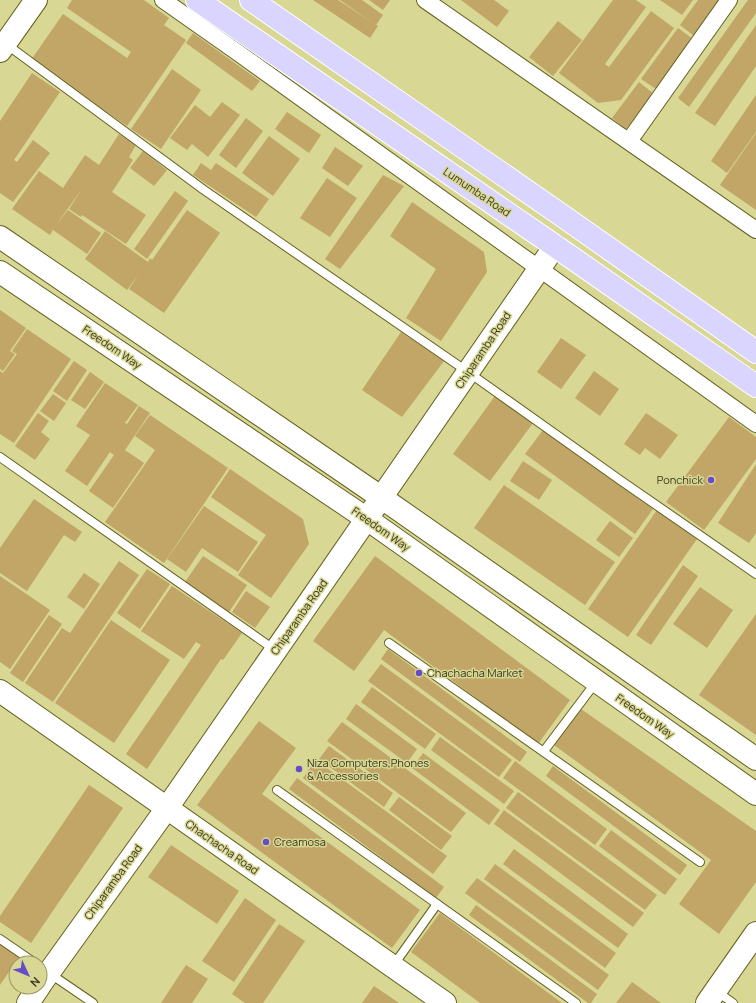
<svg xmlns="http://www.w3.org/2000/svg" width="756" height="1003" font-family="Manrope,sans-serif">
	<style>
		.building { fill: #c1a667 }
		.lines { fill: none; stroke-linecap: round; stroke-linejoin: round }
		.lane-casing { stroke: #63611f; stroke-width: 10 }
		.street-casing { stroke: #63611f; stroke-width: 18 }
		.secondary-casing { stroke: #63611f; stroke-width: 24 }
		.primary-casing { stroke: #fff; stroke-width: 24 }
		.lane { stroke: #fff; stroke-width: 8 }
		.street { stroke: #fff; stroke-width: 16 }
		.secondary { stroke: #fff; stroke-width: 22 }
		.primary { stroke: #d9d5ff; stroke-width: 22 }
		.poi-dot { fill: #654dc6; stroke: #d8d794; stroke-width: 1.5 }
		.labels { text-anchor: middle; stroke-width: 3; stroke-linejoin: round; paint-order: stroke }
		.street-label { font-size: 11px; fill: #39381d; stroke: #d8d794 }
		.poi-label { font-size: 11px; fill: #39381d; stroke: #d8d794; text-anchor: start }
	</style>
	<rect width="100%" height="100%" fill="#d8d794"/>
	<g class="building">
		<path d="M72,0H144L169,18L164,25L186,40L127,126L31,60L63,14L127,58L131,52L67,8Z"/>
		<path d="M313,0H338L378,26L370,38Z"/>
		<path d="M340,0H362L383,15L376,25Z"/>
		<path d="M369,0H390L383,10Z"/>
		<path d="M461,0H494L509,11L497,27Z"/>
		<path d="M613,0H636L646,7L605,64L609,67L651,11L674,28L621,100L598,103L559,73Z"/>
		<path d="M660,0H693L682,15Z"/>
		<path d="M698,0H720L694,36L680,25Z"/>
		<path d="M748,0H756V13L689,107L678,98Z"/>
		<path d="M558,21L582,40L553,76L529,57Z"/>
		<path d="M756,25V66L715,126L695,113Z"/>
		<path d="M678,28L693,39L656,89L641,79Z"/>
		<path d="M193,33L260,81L252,91L186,43Z"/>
		<path d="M172,69L201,90L161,149L131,129Z"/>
		<path d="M32,73L60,92L14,160L17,162L33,140L50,153L13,202L0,193V121Z"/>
		<path d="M639,82L654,94L626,129L612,118Z"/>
		<path d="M756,95V132L727,173L711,161Z"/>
		<path d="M222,102L240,115L208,157L192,144L187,150L170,138L195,105L210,117Z"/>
		<path d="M287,112L321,135L309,153L275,129Z"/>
		<path d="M246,118L263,131L236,168L219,155Z"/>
		<path d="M756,133V210L720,185Z"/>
		<path d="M119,134L136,145L129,157L133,160L112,192L146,215L126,244L82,215L81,217L69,209L82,189L56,225L68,210L101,233L87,254L53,230L50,235L12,209L39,171L63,188L85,155L99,165Z"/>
		<path d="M269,136L300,159L273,196L242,173Z"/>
		<path d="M335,147L363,166L348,186L322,168Z"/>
		<path d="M143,151L167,170L154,186L130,168Z"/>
		<path d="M201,163L211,170L216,163L269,199L256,217L193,175Z"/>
		<path d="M383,175L404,186L340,269L325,259Z"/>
		<path d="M327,178L357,198L330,237L300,218Z"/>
		<path d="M175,191L188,201L147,259L134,249Z"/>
		<path d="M412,202L484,252L487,272L441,341L406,318L436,269L390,236Z"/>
		<path d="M187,210L220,233L164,313L129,289L138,275L127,290L85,259L105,231L148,262L150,258L152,260Z"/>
		<path d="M0,310L26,328L10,351L15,354L3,371L0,369Z"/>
		<path d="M27,329L71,359L14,443L0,434V371L3,373L17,354L12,351Z"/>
		<path d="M401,332L444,361L402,417L362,390Z"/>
		<path d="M561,338L586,355L561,389L537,372Z"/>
		<path d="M74,361L87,370L67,401L53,391Z"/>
		<path d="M594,371L619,389L600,416L575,398Z"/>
		<path d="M90,372L104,382L85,409L71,400Z"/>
		<path d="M105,383L138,405L125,423L127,424L139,406L150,413L125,450L144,463L113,508L89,491L114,455L110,452L87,486L65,471L90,435L76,426Z"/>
		<path d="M53,394L66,403L54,421L40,411Z"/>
		<path d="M495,396L533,423L490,481L453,454Z"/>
		<path d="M38,413L49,421L41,432L50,439L35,460L15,446Z"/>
		<path d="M646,413L678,435L660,459L645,448L640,455L624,444Z"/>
		<path d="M150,415L228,468L164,563L105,522L155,450L135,436Z"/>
		<path d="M729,417L756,437V459L704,530L666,502Z"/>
		<path d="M543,430L653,509L635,534L525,454Z"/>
		<path d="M523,461L552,480L539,500L510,481Z"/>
		<path d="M756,464V533L749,543L718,523Z"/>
		<path d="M230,469L303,519L309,544L271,598L238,575L266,535L211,497Z"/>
		<path d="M504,485L615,562L585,605L474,528Z"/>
		<path d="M34,499L82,532L75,542L64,535L27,591L0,573V548Z"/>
		<path d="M204,506L258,542L238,572L202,548L186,572L167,559Z"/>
		<path d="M657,510L697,539L628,637L588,609Z"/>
		<path d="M610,521L633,538L619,557L596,540Z"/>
		<path d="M203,556L247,585L229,612L185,582Z"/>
		<path d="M375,556L570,700L538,744L384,630L354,671L313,641Z"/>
		<path d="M119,561L139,575L53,702L25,683L62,628L70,633Z"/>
		<path d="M683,565L698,576L651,645L636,635Z"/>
		<path d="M147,569L170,584L140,629L117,613Z"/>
		<path d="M84,573L100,584L84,609L67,597Z"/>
		<path d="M0,576L50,610L10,669L0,662Z"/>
		<path d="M172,586L242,633L223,660L221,659L147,769L126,754L201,645L196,642L184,659L141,631Z"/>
		<path d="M700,587L733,610L707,648L673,624Z"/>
		<path d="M246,591L270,607L255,628L232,612Z"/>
		<path d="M756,614V735L699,695Z"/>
		<path d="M49,615L62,624L23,682L10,673Z"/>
		<path d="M111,620L170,660L114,743L55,703Z"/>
		<path d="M388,649L527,752L520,762L381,659Z"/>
		<path d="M381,664L512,760L499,777L368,681Z"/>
		<path d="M372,687L436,734L425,749L361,702Z"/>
		<path d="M356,704L417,749L407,763L346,719Z"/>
		<path d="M581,709L756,831V882L719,934L679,904L711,860L554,745Z"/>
		<path d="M259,721L296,748L262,794L420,910L392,948L197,805Z"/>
		<path d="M342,722L466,813L451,832L327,741Z"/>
		<path d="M440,737L514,791L504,804L431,750Z"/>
		<path d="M329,746L393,793L384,807L319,759Z"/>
		<path d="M423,753L500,810L489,825L412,768Z"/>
		<path d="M316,760L447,856L433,874L303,778Z"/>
		<path d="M515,761L607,829L595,845L503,778Z"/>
		<path d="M553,766L687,865L680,875L546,776Z"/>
		<path d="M297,778L444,887L436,898L289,789Z"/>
		<path d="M89,785L123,808L31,943L0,922V916Z"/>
		<path d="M518,792L657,895L645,910L506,808Z"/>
		<path d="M399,797L452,836L441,850L389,810Z"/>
		<path d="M504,810L644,913L633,927L494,824Z"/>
		<path d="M611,830L677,879L665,895L599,846Z"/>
		<path d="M171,845L239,891L217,924L148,877Z"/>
		<path d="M514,849L628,934L618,948L503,864Z"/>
		<path d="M495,864L616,953L605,968L484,879Z"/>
		<path d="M477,878L609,975L598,990L465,893Z"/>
		<path d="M245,898L276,920L234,982L202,961Z"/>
		<path d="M476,905L597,994L591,1003H588L469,915Z"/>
		<path d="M440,913L562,1003H480L411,952Z"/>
		<path d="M279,924L305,941L263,1003H245L232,994Z"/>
		<path d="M0,938L22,953L0,985Z"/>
		<path d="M186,965L208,979L192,1003H161Z"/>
		<path d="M632,982L661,1003H616Z"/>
		<path d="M374,986L399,1003H362Z"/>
	</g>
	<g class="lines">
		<g class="lane-casing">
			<g id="lane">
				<path d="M6,44L204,190L468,372L620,480L756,574"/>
				<path d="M0,457L275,650"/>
				<path d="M389,643L700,862"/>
				<path d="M544,751L596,682"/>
				<path d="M277,790L576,1003"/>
				<path d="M0,939L35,963"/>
				<path d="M393,966L437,904"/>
				<path d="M49,973L93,1003"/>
				<path d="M716,991L733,1003"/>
			</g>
		</g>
		<g class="street-casing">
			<g id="street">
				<path d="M163,0L237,52L756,424"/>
				<path d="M425,0L756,230"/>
				<path d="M629,141L729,0"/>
			</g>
		</g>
		<g class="secondary-casing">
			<g id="secondary">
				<path d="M0,51L36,0"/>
				<path d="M0,237L382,498L756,759"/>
				<path d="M0,272L367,519L756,794"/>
				<path d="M0,691L445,1003"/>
				<path d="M40,985L167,808L555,246"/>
				<path d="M28,1003L39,987"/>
				<path d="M707,1003L756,933"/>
			</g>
		</g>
		<g class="primary-casing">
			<g id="primary">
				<path d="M197,0L555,246L756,386"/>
				<path d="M251,0L567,219L756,352"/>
			</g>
		</g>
		<use href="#lane" class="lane"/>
		<use href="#street" class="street"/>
		<use href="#secondary" class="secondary"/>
		<use href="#primary" class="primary"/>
	</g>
	<g class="poi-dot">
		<circle cx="711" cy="480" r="4"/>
		<circle cx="419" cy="673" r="4"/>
		<circle cx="299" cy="769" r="4"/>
		<circle cx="266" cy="842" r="4"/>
	</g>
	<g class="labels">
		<g class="street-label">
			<text transform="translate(477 192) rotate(34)" y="4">Lumumba Road</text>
			<text transform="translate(112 347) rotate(34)" y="4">Freedom Way</text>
			<text transform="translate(483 350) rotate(-56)" y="4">Chiparamba Road</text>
			<text transform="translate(381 529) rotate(35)" y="4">Freedom Way</text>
			<text transform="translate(299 617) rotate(-55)" y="4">Chiparamba Road</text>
			<text transform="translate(645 716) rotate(35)" y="4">Freedom Way</text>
			<text transform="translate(222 847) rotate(35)" y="4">Chachacha Road</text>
			<text transform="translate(113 882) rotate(-54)" y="4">Chiparamba Road</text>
		</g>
		<g class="poi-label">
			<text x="703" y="484" text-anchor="end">Ponchick</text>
			<text x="427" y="677">Chachacha Market</text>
			<text x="307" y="767">Niza Computers,Phones<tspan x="307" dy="13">&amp; Accessories</tspan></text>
			<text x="274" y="846">Creamosa</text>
		</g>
	</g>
	<g transform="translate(28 975) rotate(134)"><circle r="19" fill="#d8d794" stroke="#989764"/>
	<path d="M0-3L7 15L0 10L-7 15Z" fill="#654dc6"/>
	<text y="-6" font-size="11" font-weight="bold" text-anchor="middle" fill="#39381d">N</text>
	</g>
</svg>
